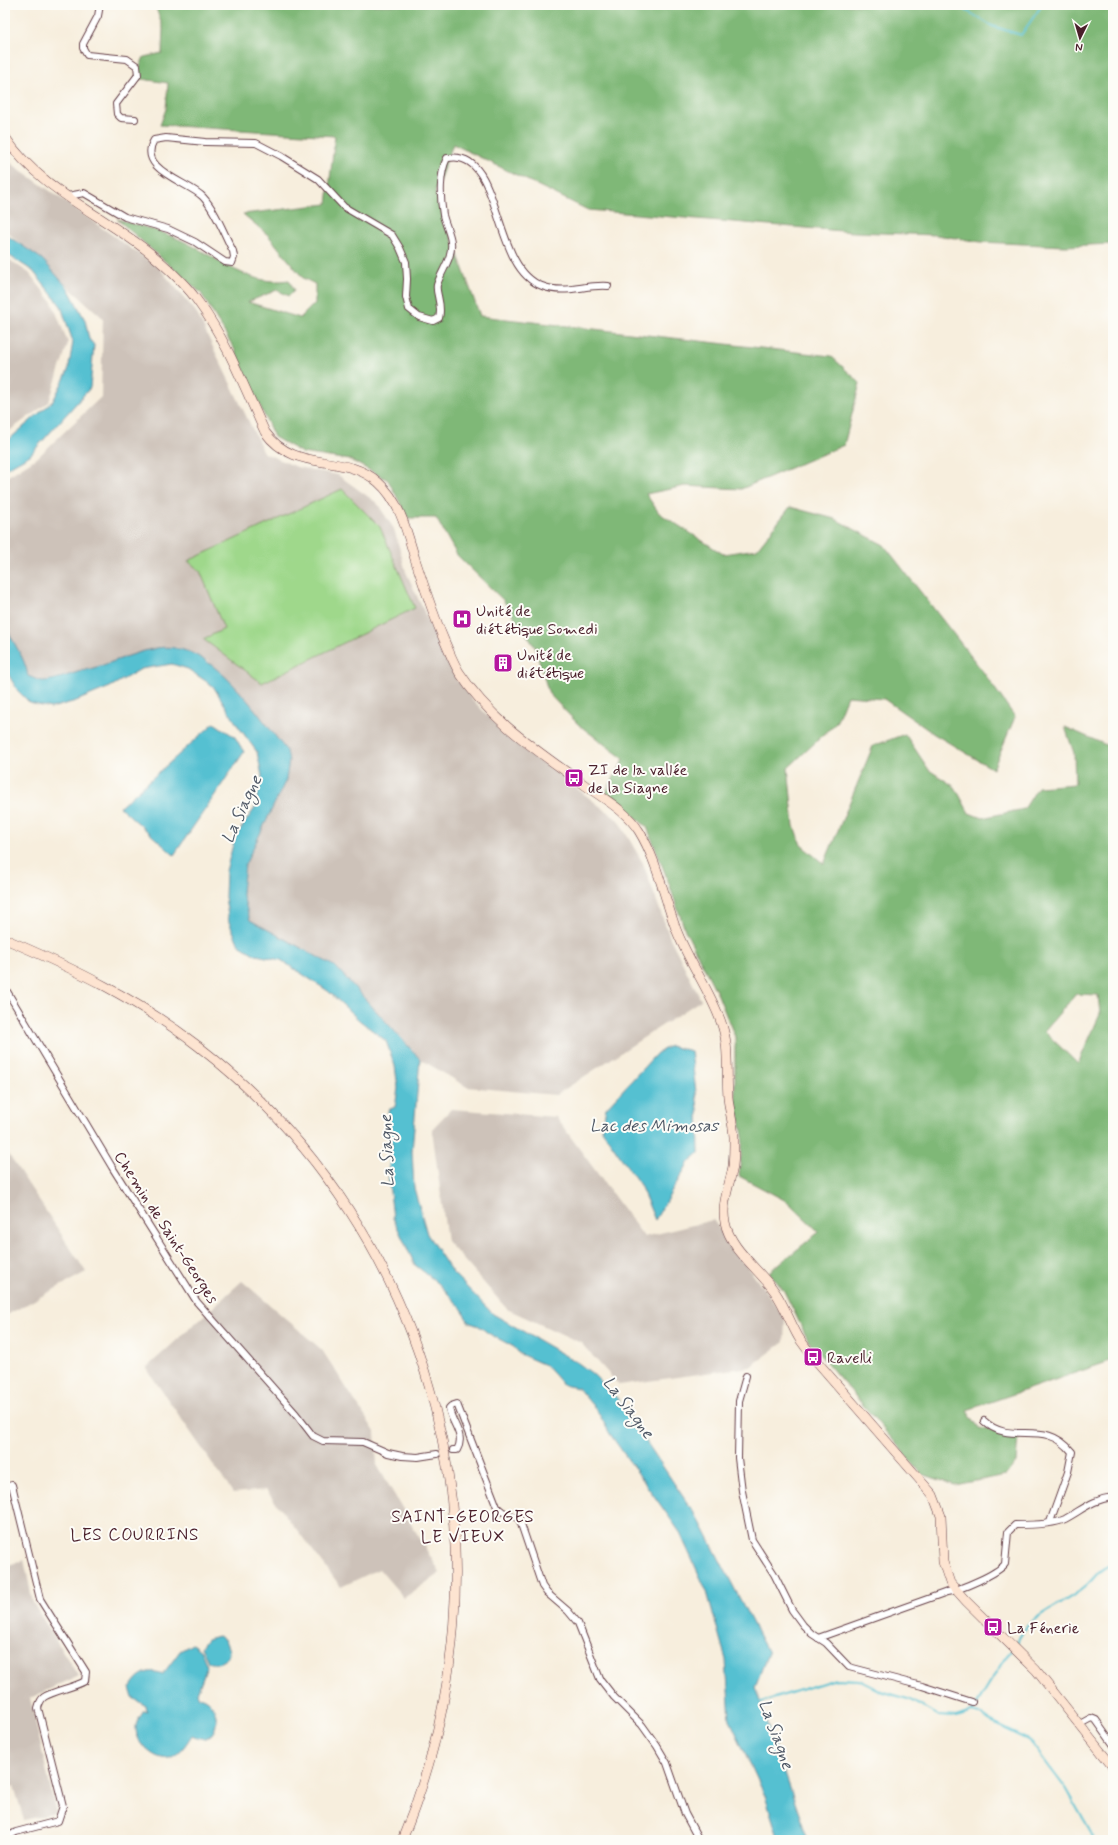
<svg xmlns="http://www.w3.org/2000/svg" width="1118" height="1845" font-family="Mynerve,sans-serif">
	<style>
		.industrial { fill: #cdc2b9 }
		.green { fill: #9fd88b; stroke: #747c5b }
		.forest { fill: #7fb877; stroke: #646c51; fill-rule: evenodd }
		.water { fill: #55c0d1; stroke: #50707e }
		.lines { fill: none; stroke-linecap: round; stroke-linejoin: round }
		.stream { stroke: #55c0d1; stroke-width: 2 }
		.street-casing { stroke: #643e46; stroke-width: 8 }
		.secondary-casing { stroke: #643e46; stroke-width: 10 }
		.street { stroke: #fff; stroke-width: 6 }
		.secondary { stroke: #fde4d1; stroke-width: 9 }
		.labels { text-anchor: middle; stroke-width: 4; stroke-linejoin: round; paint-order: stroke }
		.poi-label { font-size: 16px; fill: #4a1f2b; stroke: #fdfcf7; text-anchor: start }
		.street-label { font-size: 16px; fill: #4a1f2b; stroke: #fdfcf7 }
		.water-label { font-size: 17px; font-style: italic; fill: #4e5765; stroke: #fdfcf7 }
		.neighbourhood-label { font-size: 17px; letter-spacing: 1px; fill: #4a1f2b; stroke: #fdfcf7 }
	</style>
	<rect width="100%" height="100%" fill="#fdfcf7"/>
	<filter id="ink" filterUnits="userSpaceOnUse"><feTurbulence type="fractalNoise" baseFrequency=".025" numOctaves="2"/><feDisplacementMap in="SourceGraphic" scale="8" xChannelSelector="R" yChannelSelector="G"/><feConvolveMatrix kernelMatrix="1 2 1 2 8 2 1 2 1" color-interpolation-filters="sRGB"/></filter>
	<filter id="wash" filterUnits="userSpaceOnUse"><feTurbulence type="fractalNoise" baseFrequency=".012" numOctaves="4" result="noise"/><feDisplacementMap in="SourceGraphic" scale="16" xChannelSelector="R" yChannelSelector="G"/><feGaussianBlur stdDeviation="0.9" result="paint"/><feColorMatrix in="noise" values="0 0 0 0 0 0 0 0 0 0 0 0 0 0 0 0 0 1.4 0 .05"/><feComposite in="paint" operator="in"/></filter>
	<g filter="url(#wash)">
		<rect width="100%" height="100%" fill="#f7eedd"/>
		<g class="industrial">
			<path d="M5,159L160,269L196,312L264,453L297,467L338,475L377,503L394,529L406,572L444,655L470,697L503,732L618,820L643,863L670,938L701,1000L556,1095L467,1087L420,1059L336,967L250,920L242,892L245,865L273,806L242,695L208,661L177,647L158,648L89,670L42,681L28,676L5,656V478L38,457L101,397L103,318L5,230Z"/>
			<path d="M5,257L29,273L52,302L68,343L49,402L5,434Z"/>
			<path d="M451,1109L556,1117L644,1237L713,1220L785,1318L784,1342L750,1367L619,1385L581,1343L507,1309L447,1241L432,1129Z"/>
			<path d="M5,1149L86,1272L5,1316Z"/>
			<path d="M242,1281L322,1350L375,1432L377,1465L440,1573L404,1598L379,1569L341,1587L266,1490L233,1493L146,1368Z"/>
			<path d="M24,1560L33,1603L78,1676L30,1698L56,1813L24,1820L14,1786L5,1789V1566Z"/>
		</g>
		<path class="green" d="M342,489L380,527L415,608L262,683L203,639L224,629L200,571L188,561Z"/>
		<path class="forest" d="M155,5H1113V244L1065,246L981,242L936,235L854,232L588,210L453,144L435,192L480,316L831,356L860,383L844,445L741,489L685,486L646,494L659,513L723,554L757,549L790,507L835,519L884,545L984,673L1015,717L993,769L934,734L884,699L847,696L836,723L788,768L794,826L801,845L824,864L873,746L905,734L929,770L955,787L969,813L982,818L1024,809L1038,787L1075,784L1074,753L1065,727L1113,748V1360L967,1410L979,1428L1018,1435L1016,1462L1006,1475L955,1485L922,1474L809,1342L784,1291L769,1272L819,1232L788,1202L739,1176L743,1136L735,1094V1037L718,995L685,930L667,878L647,827L606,792L624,759L579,725L549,694L535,647L503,600L457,555L436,518H408L388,480L350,460L302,453L274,437L235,350L201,293L117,219C140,226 165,232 187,243C220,259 250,287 289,280L294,290L289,296L277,290L248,302L300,318L315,303V284L303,278L268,235L243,214L327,204L335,136L160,125L166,109L168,83L135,78L144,57L162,53L163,28ZM1076,994L1098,995L1100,1014L1078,1064L1044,1031Z"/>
		<g class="water">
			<path d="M5,234L42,259L68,288L85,320L89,339L94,345L90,388L30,455L5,469V443L53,401L68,371L73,342L61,306L33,271L5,253Z"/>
			<path d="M5,624C12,643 25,656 28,676C32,677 38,681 43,681C52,681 71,674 81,671C107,666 130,653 157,648C211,639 257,714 287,751L289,761L286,780L245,865L242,892L250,920L336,967L420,1059L412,1151L414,1188L427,1234L452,1272L493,1314L578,1363L593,1374L617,1398L700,1522L768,1653L755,1687L808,1840H779L765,1796L730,1720L726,1660L707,1592L679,1531L610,1434L598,1412L578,1388L563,1385L545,1365L520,1354L514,1347L488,1333L479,1326L468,1322L462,1309L438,1283L415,1265L393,1218L388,1174L392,1145L388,1110L395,1107L398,1088L395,1066L386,1041L359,1020L328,991L281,960L256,955L239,945L229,922L225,897L226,871L235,837L255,808L262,776L257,752L238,726L213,686L188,669L172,664L141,669L110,687L76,701L51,708L30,703L18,691L5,669Z"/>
			<path d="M214,723L235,737L244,752L174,855L120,807Z"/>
			<path d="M670,1046L691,1051L698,1109L699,1153L689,1162L655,1220L640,1185L602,1130L606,1108L657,1053Z"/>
			<path d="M218,1636L225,1640L229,1650L228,1657C222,1662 217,1665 208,1662L201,1647L207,1639Z"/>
			<path d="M192,1644L201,1651L207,1666L197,1693L199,1697C225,1701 221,1751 192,1735C187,1743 182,1751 174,1756C159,1766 135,1743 136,1728C136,1721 140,1717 144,1711L147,1712L146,1706L133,1698L130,1688C138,1674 148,1668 163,1674L180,1651Z"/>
		</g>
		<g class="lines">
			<g class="stream">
				<path d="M957,5L992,26L1021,35L1042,5"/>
				<path d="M1017,1644C1025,1615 1061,1607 1082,1589C1090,1583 1093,1578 1100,1571C1103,1568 1109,1566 1113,1563"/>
				<path d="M758,1703L836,1679L859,1680L883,1692L911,1700L938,1716L957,1717L972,1712L979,1714L989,1721L1029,1740L1066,1789L1095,1840"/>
				<path d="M972,1712L1005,1658L1011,1651"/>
			</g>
		</g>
	</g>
	<g filter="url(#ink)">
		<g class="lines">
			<g class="street-casing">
				<g id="street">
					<path d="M100,5L98,16L83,44V48L87,55L127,59L137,66L138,75L116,104L117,114L121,118L135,119"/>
					<path d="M68,196L84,193L125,217L168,229L195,242L225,262L232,263L234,257L233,251C224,234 216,211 203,197C189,182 136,170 154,140L166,138L205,142L256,143L281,156L318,179L344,207L392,235L400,248L406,262L407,279L406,297L409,309L419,317L433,321L439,318C443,305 435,292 437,285C441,271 453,258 451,242C450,233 445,224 443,215C440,198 439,174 447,158C451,158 455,157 459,158C502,165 494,269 542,286C565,295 585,284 608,286"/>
					<path d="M5,988L112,1167L197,1302L296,1414L313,1436L323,1441L363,1442L388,1453L402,1456L418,1457L437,1454"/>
					<path d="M746,1376L739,1401L738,1458L742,1491L752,1540L774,1574L792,1610L803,1625L812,1634L826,1643L849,1667L922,1686L972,1702"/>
					<path d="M984,1421C1011,1447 1045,1417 1072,1452L1068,1472L1050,1522"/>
					<path d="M453,1450H457C466,1435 451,1423 449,1408L451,1406L457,1404L497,1507L503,1512L519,1518L542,1586L547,1593L568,1611L578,1623L600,1679L614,1697L642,1725L657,1746L667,1763L685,1814L699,1840"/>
					<path d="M5,1487L12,1485L40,1599L86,1672L85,1681C73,1688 55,1690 44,1697C40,1700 39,1704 38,1708L63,1806L58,1821L16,1832L11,1835L9,1840"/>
					<path d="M818,1638L947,1592C960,1590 997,1574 1005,1564L1008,1532L1015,1525C1029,1525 1053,1525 1065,1519C1082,1510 1093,1499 1113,1497"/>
					<path d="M1080,1724L1091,1718L1096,1720L1113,1744"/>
				</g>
			</g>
			<g class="secondary-casing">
				<g id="secondary">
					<path d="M5,137C38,188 104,216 150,253C168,268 186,284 199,303C227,341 245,389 265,432C295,474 344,452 378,482C400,501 407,532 415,559C424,586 433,614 444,640C449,651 453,662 459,672C491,721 535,749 582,783C602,798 626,810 639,831C657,860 664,897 676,929C688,961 710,990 721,1022C730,1046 726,1072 728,1097C729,1110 733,1123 734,1137C734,1146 734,1157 733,1166C730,1184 721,1204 725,1222C730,1249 759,1269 775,1292C785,1306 790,1323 799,1338C803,1344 808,1350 813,1357L933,1495L941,1516L943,1562L950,1583L966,1601L1036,1670L1113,1767"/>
					<path d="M5,939C73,968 139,1000 198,1046C441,1234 519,1559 402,1840"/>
				</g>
			</g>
			<use href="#street" class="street"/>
			<use href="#secondary" class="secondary"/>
		</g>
	</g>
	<defs>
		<g id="hospital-square" transform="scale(1)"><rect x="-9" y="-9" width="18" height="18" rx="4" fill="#b5179e" stroke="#fdfcf7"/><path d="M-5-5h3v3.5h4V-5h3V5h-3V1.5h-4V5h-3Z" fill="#fff"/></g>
		<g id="building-square" transform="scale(1)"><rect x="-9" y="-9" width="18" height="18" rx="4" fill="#b5179e" stroke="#fdfcf7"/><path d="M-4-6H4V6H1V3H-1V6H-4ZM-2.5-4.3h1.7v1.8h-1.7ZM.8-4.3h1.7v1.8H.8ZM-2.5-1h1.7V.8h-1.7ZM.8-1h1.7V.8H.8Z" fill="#fff"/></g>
		<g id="bus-square" transform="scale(1)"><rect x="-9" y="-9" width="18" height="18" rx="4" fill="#b5179e" stroke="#fdfcf7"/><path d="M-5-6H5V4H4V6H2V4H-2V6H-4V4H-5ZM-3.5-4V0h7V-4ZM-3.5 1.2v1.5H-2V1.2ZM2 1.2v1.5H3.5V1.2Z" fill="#fff"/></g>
	</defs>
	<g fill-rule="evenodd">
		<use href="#hospital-square" x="462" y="619"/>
		<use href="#building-square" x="503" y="663"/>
		<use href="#bus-square" x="574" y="778"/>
		<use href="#bus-square" x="813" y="1357"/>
		<use href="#bus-square" x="993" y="1627"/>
	</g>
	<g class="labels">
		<g class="poi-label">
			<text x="476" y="616">Unité de<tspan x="476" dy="18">diététique Somedi</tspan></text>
			<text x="517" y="660">Unité de<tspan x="517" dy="18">diététique</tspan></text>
			<text x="588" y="775">ZI de la vallée<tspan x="588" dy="18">de la Siagne</tspan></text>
			<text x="827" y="1363">Ravelli</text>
			<text x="1007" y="1633">La Fénerie</text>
		</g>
		<g class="street-label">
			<text transform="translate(167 1227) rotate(57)" y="6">Chemin de Saint-Georges</text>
		</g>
		<g class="water-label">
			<text transform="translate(241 809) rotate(-65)" y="6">La Siagne</text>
			<text x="654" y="1131">Lac des Mimosas</text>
			<text transform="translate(386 1151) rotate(-92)" y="6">La Siagne</text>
			<text transform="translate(629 1407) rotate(53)" y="6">La Siagne</text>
			<text transform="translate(777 1734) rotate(70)" y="6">La Siagne</text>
		</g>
		<g class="neighbourhood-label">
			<text x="463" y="1522">SAINT-GEORGES<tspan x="463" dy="20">LE VIEUX</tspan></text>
			<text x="135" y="1540">LES COURRINS</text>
		</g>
	</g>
	<rect width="1118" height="1845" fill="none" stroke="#fdfcf7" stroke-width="20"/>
	<g transform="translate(1080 38) rotate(185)" stroke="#fdfcf7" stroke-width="3" paint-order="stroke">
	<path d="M0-3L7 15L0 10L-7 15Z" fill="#4a1f2b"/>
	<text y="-6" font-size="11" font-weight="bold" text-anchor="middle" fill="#4a1f2b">N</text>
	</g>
</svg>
